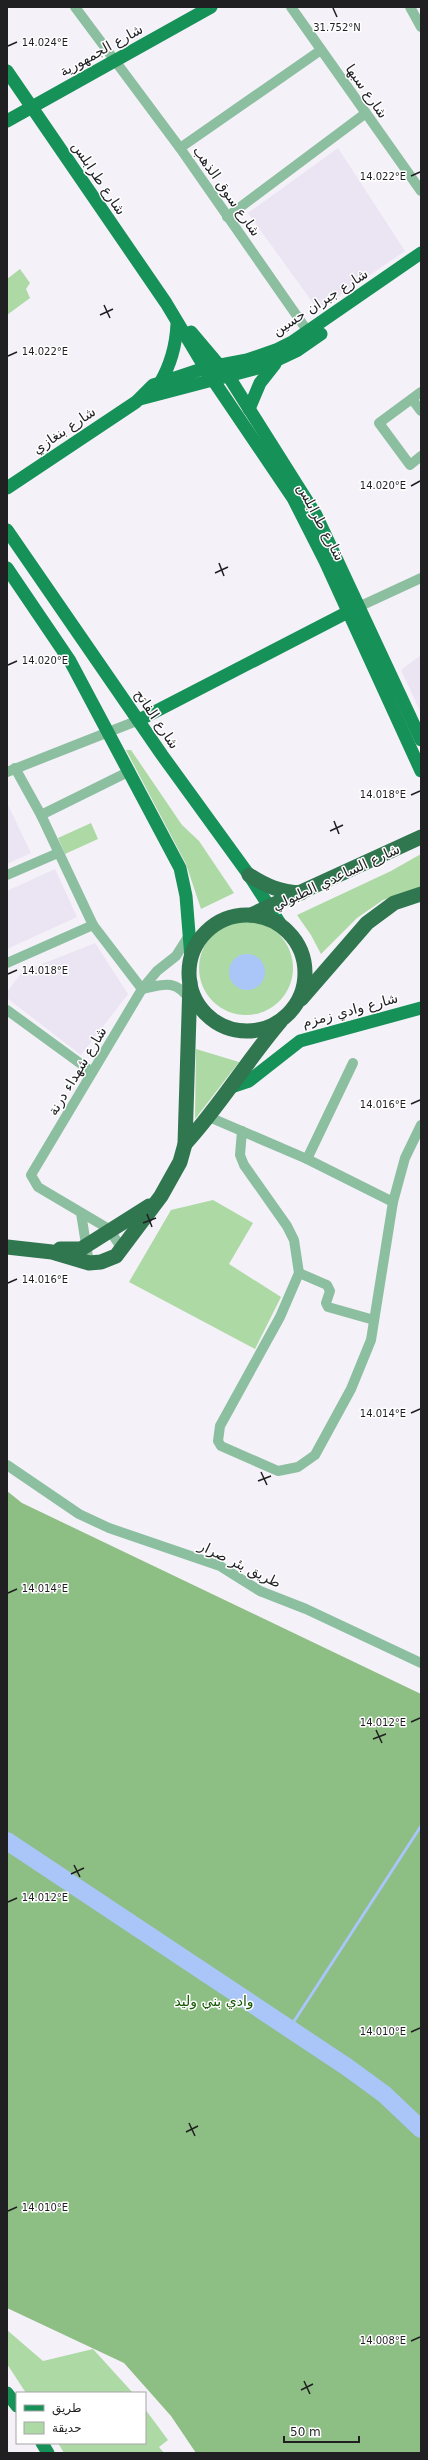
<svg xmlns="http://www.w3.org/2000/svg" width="428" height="2460" font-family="'DejaVu Sans','Noto Naskh Arabic',sans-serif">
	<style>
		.built { fill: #ebe4f3 }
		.green { fill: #add9a4 }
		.forest { fill: #8dbe83 }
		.water { fill: #aac5f7 }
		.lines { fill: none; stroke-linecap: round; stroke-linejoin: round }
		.stream { stroke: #aac5f7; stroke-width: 3 }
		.river { stroke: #aac5f7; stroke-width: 18 }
		.minor { stroke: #8cbf9f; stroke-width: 10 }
		.major { stroke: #169158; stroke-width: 13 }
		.highway { stroke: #30764f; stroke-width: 15 }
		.ticks { fill: none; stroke: #201f22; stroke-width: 1.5 }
		.labels { text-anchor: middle; stroke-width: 3; stroke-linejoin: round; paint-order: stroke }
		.street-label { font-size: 14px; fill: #201f22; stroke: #fff }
		.park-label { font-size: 14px; fill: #165704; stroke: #fff }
		.ticks-label { font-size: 10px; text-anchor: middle; fill: #201f22; stroke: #fff; stroke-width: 3; stroke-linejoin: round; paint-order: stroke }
	</style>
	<rect width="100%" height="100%" fill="#f5f1f9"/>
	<g class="built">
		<path d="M338,148L405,251L318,310L248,213Z"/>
		<path d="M421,655V713L401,670Z"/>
		<path d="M7,803L31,853L7,864Z"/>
		<path d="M55,869L77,917L7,949V891Z"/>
		<path d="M95,943L128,994L81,1055L7,998V992L22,972Z"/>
	</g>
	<g class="green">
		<path d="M20,269L30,283L26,289L30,298L7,315V279Z"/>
		<path d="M126,750H131L182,825L199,841L234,893L201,909L186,864Z"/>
		<path d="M91,823L98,839L65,854L58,838Z"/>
		<path d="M421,854V887L383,900L357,918L321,954L311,935L297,915L391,871Z"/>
		<circle cx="246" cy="968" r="47"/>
		<path d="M196,1049L239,1062L195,1119Z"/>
		<path d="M213,1200L253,1223L229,1264L281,1297L255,1349L129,1282L171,1210Z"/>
		<path d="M7,2330L43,2361L93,2349L133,2393H26L7,2364Z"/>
		<path d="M145,2409L168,2440L159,2447L164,2453H64L58,2443H145Z"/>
	</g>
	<path class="forest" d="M7,1491L22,1503L421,1694V2453H196L171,2416L124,2363L7,2308Z"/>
	<circle class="water" cx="247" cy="972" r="18"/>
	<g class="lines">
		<path class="stream" d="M289,2029L421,1826"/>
		<path class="river" d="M7,1841L347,2067L384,2094L421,2129"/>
		<g class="minor">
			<path d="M75,7L180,148L311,336"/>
			<path d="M291,7L421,191"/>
			<path d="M410,7L421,27"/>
			<path d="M180,148L321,50"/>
			<path d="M227,217L366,113"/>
			<path d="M421,392L379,423L410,465L421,456"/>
			<path d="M412,399L421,411"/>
			<path d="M354,609L421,578"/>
			<path d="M15,768L41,815L93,925L142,989"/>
			<path d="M7,772L139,720"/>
			<path d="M41,815L130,771"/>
			<path d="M7,875L58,853"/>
			<path d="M7,963L93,925"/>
			<path d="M142,989C164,984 176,979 190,1000"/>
			<path d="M7,1010L92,1072"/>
			<path d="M209,1117L307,1159L393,1202L405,1158L421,1125"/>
			<path d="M242,1131L240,1155L244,1165L287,1226L294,1240L299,1273L280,1317L220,1426L218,1441L221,1446L278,1471L298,1467L315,1455L351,1389L371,1340L393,1202"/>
			<path d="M307,1159L353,1063"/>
			<path d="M81,1213L89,1263"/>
			<path d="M122,1249L109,1229L38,1187L31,1175L142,989L157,971L176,956L190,934"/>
			<path d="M299,1273L327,1285L330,1291L326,1303L328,1307L374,1320"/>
			<path d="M7,1465L79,1514L109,1528L220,1566L260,1591L306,1609L421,1663"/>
		</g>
		<g class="major">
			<path d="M7,71L166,303L205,368L293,498L325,561L421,771"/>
			<path d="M7,121L211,7"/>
			<path d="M191,332L229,377L316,515L421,740"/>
			<path d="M160,383C171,364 176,346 177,324"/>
			<path d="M140,399L262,367L298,350L321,334"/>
			<path d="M249,409L260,383L275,364"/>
			<path d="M7,488L136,402L153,385L160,383L205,368L247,360L276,350L292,342L421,253"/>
			<path d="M7,530L162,755L249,875L281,925"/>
			<path d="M7,568L70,661L180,868L186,896L191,958"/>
			<path d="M139,720L348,612"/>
			<path d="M231,1087L249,1081L300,1041L421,1008"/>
			<path d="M7,2393L17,2406"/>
			<path d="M42,2443L48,2453"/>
		</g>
		<g class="highway">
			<path d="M249,875C266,886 280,892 301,893"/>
			<path d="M251,915L421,837"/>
			<circle cx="247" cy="973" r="58"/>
			<path d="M301,999L367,923L394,903L421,894"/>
			<path d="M185,1144C220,1106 246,1062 280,1022"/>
			<path d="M7,1247L52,1252L89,1263L101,1262L116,1256L161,1196L180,1162L185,1144L190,982"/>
			<path d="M60,1249H81L149,1206"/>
		</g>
	</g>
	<path class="ticks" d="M333,8L337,17M8,46L17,42M411,176L420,172M104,305L110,318M100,315L113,309M8,356L17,352M411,486L420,481M219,563L224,576M215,573L228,567M8,665L17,661M411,795L420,791M334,821L339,834M330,831L343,825M8,974L17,970M411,1104L420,1100M147,1214L152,1227M143,1223L156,1218M8,1283L17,1279M411,1413L420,1409M261,1472L267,1485M258,1481L271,1476M8,1593L17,1589M411,1722L420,1718M376,1730L382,1743M373,1739L386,1734M74,1865L80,1877M71,1874L84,1868M8,1902L17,1898M411,2032L420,2028M189,2123L195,2136M186,2132L198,2126M8,2211L17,2207M411,2341L420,2337M304,2381L310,2394M301,2390L313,2384"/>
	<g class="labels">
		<g class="street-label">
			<text transform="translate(101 50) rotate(-29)" y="5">شارع الجمهورية</text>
			<text transform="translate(367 91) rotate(55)" y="5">شارع سبها</text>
			<text transform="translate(99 178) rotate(56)" y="5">شارع طرابلس</text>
			<text transform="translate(227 191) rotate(55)" y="5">شارع سوق الذهب</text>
			<text transform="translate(320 302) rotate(-33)" y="5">شارع جبران حسين</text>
			<text transform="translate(64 430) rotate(-34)" y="5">شارع بنغازي</text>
			<text transform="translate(321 522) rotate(62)" y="5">شارع طرابلس</text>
			<text transform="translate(157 719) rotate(56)" y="5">شارع الفاتح</text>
			<text transform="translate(336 877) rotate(-25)" y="5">شارع الساعدي الطبولي</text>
			<text transform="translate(350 1010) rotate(-15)" y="5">شارع وادي زمزم</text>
			<text transform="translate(77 1071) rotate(-59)" y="5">شارع شهداء درنة</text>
			<text transform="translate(240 1564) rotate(26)" y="5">طريق بئر صرار</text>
		</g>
		<g class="park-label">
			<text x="214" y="2006">وادي بني وليد</text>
		</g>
	</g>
	<g class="ticks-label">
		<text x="337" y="31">31.752°N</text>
		<text x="45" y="46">14.024°E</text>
		<text x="383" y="180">14.022°E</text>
		<text x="45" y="355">14.022°E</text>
		<text x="383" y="489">14.020°E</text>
		<text x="45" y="664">14.020°E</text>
		<text x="383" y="798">14.018°E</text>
		<text x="45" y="974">14.018°E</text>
		<text x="383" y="1108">14.016°E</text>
		<text x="45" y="1283">14.016°E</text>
		<text x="383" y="1417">14.014°E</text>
		<text x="45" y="1592">14.014°E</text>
		<text x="383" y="1726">14.012°E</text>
		<text x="45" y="1901">14.012°E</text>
		<text x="383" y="2035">14.010°E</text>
		<text x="45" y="2211">14.010°E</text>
		<text x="383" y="2344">14.008°E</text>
	</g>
	<rect width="428" height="2460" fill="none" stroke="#201f22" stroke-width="16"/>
	<rect x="16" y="2392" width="130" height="52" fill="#ffffff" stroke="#a6a5a7"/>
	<rect x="24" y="2405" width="20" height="6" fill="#169158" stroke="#a6a5a7"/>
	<text x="52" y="2412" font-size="12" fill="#201f22">طريق</text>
	<rect x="24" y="2422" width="20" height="12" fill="#add9a4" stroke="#a6a5a7"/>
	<text x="52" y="2432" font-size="12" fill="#201f22">حديقة</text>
	<path d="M284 2436v6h75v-6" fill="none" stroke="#201f22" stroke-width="2"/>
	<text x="290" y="2436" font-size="12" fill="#201f22" stroke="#ffffff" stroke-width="3" paint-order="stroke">50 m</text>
</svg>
